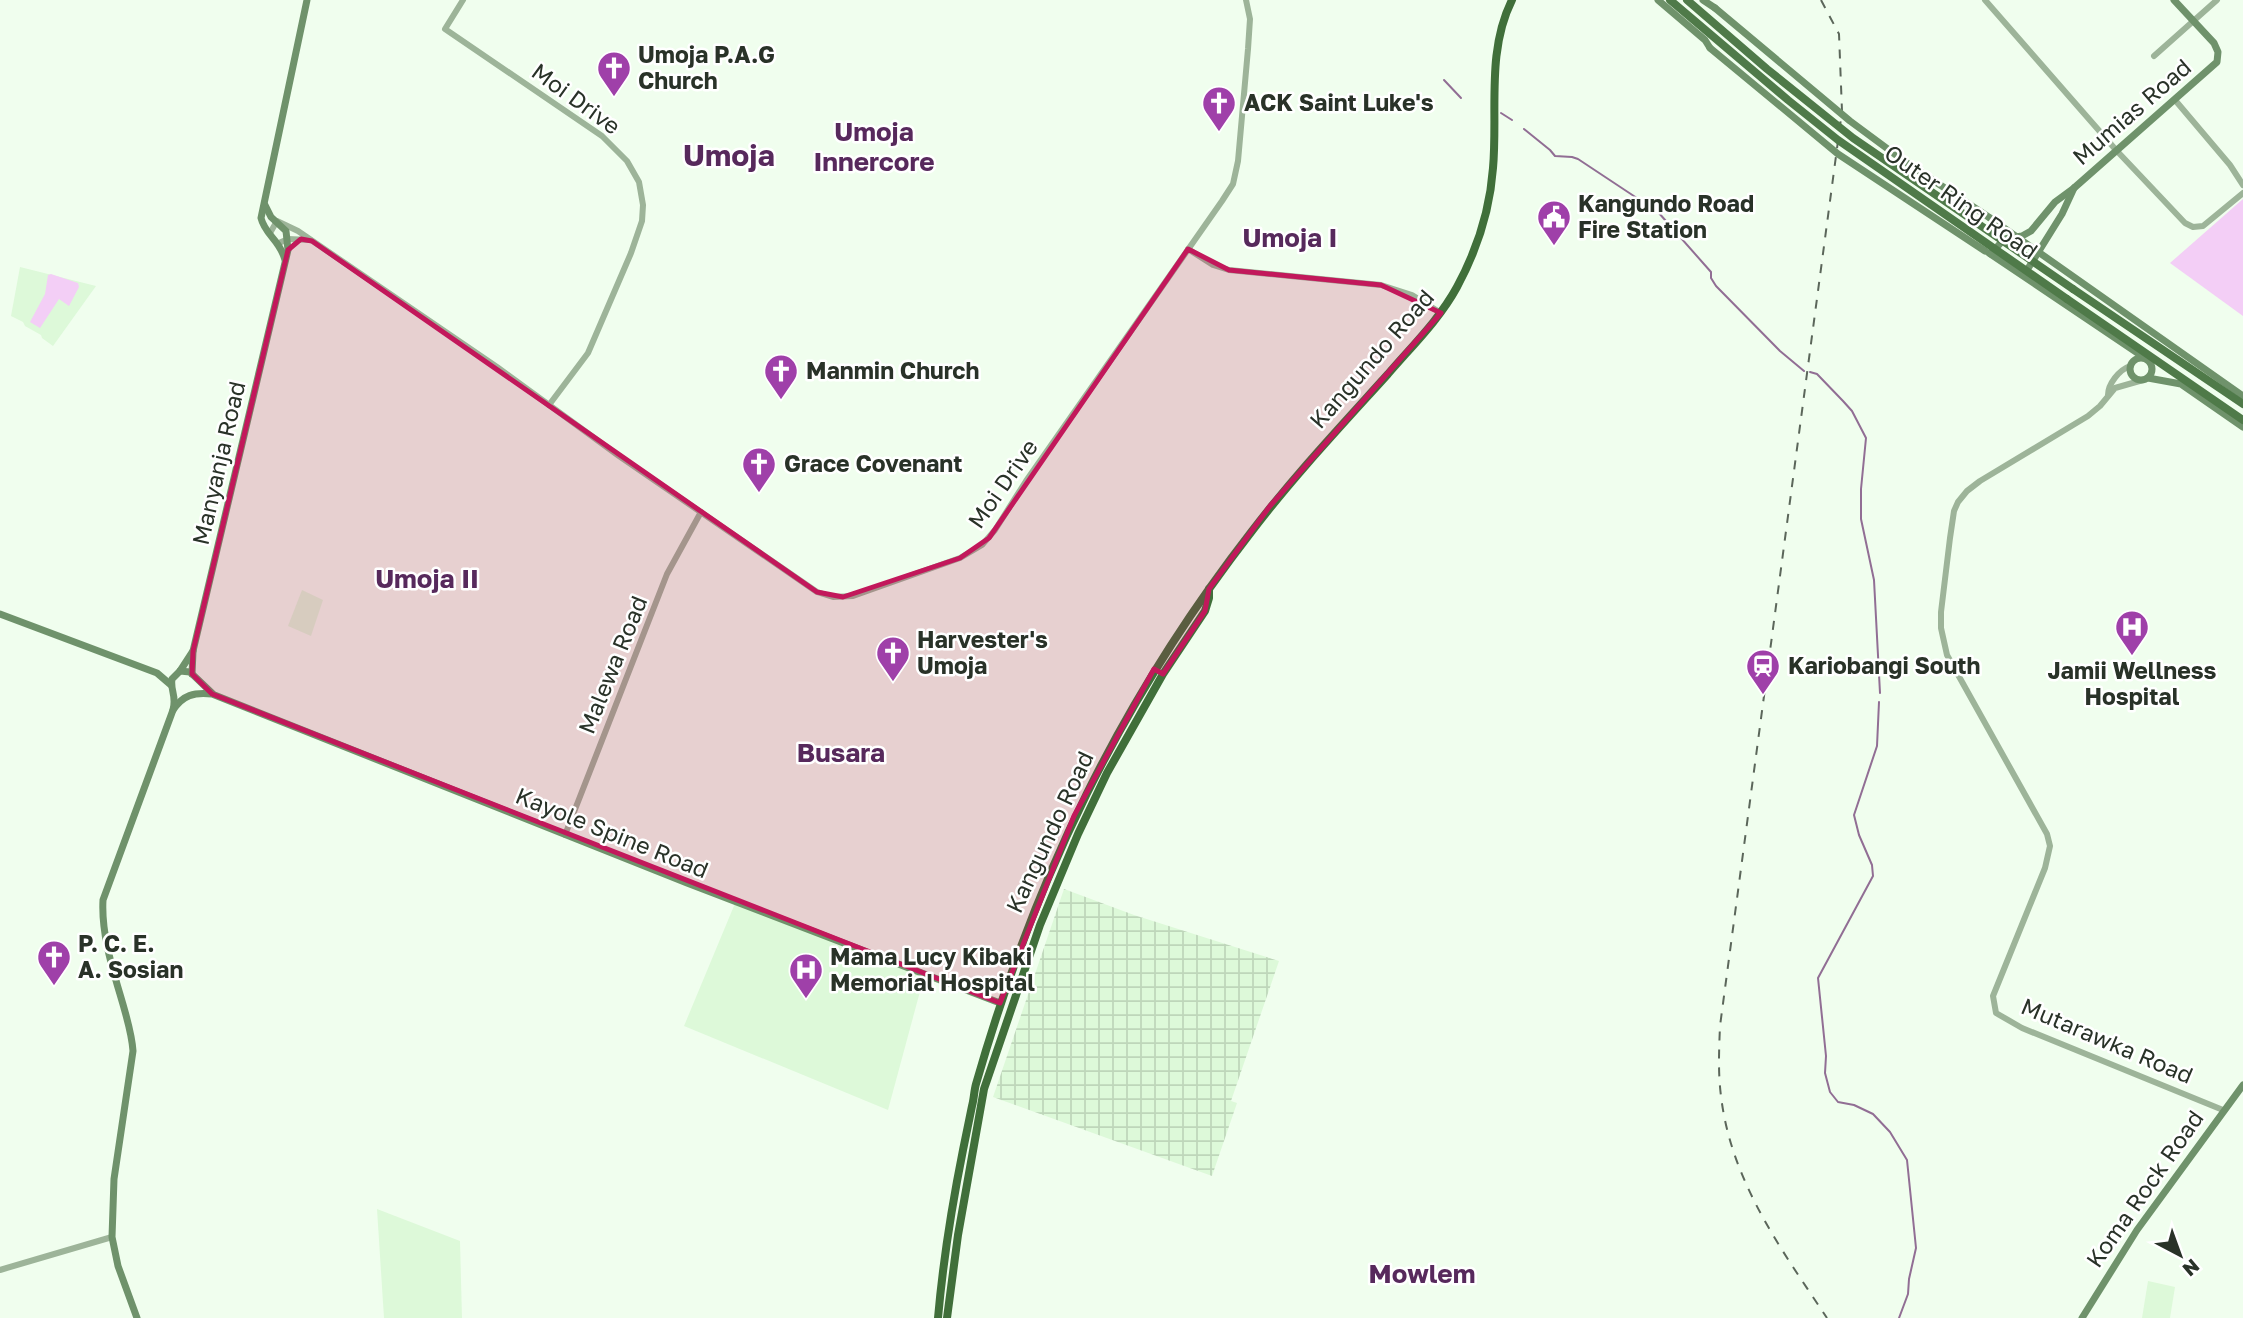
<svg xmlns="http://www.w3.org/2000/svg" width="2243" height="1318" font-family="'Golos Text',sans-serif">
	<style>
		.built { fill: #ddf9d9 }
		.industrial { fill: url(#industrial-grid) }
		.green { fill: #f3cef6 }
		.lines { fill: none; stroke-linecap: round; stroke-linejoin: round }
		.stream { stroke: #916e94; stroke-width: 2 }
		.tertiary { stroke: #9db499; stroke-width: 6 }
		.secondary { stroke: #6f926b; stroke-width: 7 }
		.primary { stroke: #4f7a49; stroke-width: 8 }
		.trunk { stroke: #406f3a; stroke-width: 8 }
		.rail { stroke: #5b665a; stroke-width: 2; stroke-dasharray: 9 9; stroke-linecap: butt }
		.secondary-bridge { stroke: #6f926b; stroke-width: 7 }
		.primary-bridge { stroke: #4f7a49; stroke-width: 8 }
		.marked { fill: #c2185b; fill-opacity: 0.2; stroke: #c2185b; stroke-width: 5; stroke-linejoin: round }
		.labels { text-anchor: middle; stroke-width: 5; stroke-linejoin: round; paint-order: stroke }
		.poi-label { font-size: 23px; font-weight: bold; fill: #293228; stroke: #fff; text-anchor: start }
		.street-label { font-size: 23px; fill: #293228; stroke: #fff }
		.quarter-label { font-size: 26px; font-weight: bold; fill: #57295c; stroke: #fff }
		.district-label { font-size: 30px; font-weight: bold; fill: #57295c; stroke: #fff }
	</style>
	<defs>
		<pattern id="industrial-grid" width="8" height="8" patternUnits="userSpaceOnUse" patternTransform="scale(1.75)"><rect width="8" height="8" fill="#ddf9d9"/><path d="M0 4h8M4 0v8" fill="none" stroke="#bed6ba"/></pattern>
	</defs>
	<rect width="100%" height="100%" fill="#f0feee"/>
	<g class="built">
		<path d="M20,267L96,286L53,346L42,338L41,335L25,326L23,322L11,316Z"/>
		<path d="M302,590L323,600L311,636L288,626Z"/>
		<path d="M736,901L925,973L888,1110L684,1026Z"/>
		<path d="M377,1209L460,1241L462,1318H384Z"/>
		<path d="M2148,1281L2175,1287L2170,1318H2142Z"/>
	</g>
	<path class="industrial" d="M1064,889L1134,915L1279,961L1231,1101L1237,1103L1212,1176L993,1097Z"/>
	<g class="green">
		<path d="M2243,199V316L2170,263Z"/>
		<path d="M51,274L78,283L79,287L69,306L59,299L40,328L30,322L45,294L48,275Z"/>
	</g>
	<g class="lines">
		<g class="stream">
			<path d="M1444,80L1461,98"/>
			<path d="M1501,113L1512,120"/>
			<path d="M1524,129L1550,150L1555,156L1572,157L1578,159L1658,212L1711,272V278L1716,286L1780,351L1804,371"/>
			<path d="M1810,372L1817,374L1843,401L1852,411L1866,438L1861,489V519L1874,580L1880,693"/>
			<path d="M1879,702L1877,746L1854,815L1859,835L1872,865L1873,876L1818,978L1826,1056L1825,1073L1830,1092L1838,1102L1854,1105L1873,1114L1890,1132L1907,1160L1916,1248L1909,1279L1908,1294L1899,1318"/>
		</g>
		<g class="tertiary">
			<path d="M463,0L445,29L602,136L627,161L639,182L643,205L642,221L631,253L588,353L549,405"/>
			<path d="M1985,0L2116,150L2185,223L2193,227L2203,226L2243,193"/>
			<path d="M2154,56L2217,0"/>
			<path d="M2175,100L2230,165L2243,185"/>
			<path d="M270,233L277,221L298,231L497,367L619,456L817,592L833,597L853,596L960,558L982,545L995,530L1026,481L1222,201L1233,184L1238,161L1248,49L1250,19L1246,0"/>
			<path d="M279,243L288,239L310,240"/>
			<path d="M1188,249L1213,265L1229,270L1381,285L1412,295L1441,313"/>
			<path d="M2143,380L2115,388L2100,406L2088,416L1980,481L1967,491L1958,502L1954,511L1950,538L1941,612V628L1947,655L2047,834L2050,846L2045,868L1993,996L1996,1013L2022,1028L2223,1110"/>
			<path d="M2108,395C2108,384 2119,370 2130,366"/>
			<path d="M565,835L667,574L701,512"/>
			<path d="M0,1270L112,1237"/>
		</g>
		<g class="secondary">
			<path d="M1658,0L1705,40L1710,48"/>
			<path d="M1703,0L1715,8"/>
			<path d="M1990,218L2243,396"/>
			<path d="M1989,253L2148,360"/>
			<path d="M1991,254L2004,239L2022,236L2031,231L2055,202L2074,188L2217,62L2218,52L2214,43L2174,0"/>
			<path d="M285,260C280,240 265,235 261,218L307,0"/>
			<path d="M2024,275L2062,214L2074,188"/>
			<circle cx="2141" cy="369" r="11"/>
			<path d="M2148,378L2181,384L2243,427"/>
			<path d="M0,614L157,673L171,685"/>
			<path d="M180,671L190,672L212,693"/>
			<path d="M192,674L193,651L288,250L286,231L271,217L265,205"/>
			<path d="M173,710C183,695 194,692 212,694L687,883L1000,1003"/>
			<path d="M137,1318L118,1266L112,1237L114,1179L133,1051C132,1036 128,1022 124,1008C114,973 101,936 103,900L173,710C177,695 170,691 172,679L180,671L193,651"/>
			<path d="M2082,1318L2137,1230L2243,1085"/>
		</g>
		<g class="primary">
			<path d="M2073,289L2243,404"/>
			<path d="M2067,299L2243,420"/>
		</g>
		<g class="trunk">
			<path d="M938,1318C943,1261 952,1205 963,1150C966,1135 969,1121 972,1106C974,1099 974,1091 976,1084C1035,878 1120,701 1252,531C1294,476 1341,426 1388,374C1412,346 1439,320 1457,287C1477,250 1490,210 1493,168C1498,112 1486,52 1512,0"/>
			<path d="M947,1318L958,1235L984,1089L1040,925L1078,834L1107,773L1163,674L1205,611L1209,598V589"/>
		</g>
		<path class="rail" d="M1821,0L1839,34L1842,111L1720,1026C1719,1050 1718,1073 1721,1096C1731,1181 1781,1249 1827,1318"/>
		<g class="secondary-bridge">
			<path d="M1715,8L1850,121L1904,161L1990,218"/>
			<path d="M1710,48L1838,154L1985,251"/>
		</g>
		<g class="primary-bridge">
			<path d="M1670,0L1788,100L1838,140L2067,299"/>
			<path d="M1687,0L1767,69L1853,138L2073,289"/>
		</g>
	</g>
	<path class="marked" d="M301,239L312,241L817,592L843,597L960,558L989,538L1188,249L1229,270L1381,285L1441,313L1270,506L1209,589L1205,611L1163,674L1154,669L1074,816L1000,1003L212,694L192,674L193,651L288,250Z"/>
	<defs>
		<g id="church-pin" transform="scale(1.75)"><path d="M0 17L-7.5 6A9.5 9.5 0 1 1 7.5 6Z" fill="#9f40a9" stroke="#fff"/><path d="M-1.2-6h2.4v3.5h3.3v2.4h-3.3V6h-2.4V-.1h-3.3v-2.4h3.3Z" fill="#fff"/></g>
		<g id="civic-pin" transform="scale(1.75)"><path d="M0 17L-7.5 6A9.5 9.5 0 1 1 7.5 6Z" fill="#9f40a9" stroke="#fff"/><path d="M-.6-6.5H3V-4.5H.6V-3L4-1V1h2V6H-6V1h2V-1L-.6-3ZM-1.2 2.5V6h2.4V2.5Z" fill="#fff"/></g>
		<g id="hospital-pin" transform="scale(1.75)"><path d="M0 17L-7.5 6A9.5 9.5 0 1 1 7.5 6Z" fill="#9f40a9" stroke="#fff"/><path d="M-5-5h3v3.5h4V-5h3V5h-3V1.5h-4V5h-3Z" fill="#fff"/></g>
		<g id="station-pin" transform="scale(1.75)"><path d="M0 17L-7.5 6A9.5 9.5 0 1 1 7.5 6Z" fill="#9f40a9" stroke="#fff"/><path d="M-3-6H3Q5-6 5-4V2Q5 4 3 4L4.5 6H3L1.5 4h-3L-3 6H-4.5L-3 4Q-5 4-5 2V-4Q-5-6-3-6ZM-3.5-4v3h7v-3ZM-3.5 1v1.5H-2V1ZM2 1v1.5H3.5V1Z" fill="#fff"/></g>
	</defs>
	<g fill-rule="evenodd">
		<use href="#church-pin" x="614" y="68"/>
		<use href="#church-pin" x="1219" y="103"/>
		<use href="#civic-pin" x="1554" y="217"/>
		<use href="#church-pin" x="781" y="371"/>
		<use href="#church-pin" x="759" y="464"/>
		<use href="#hospital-pin" x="2132" y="627"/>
		<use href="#church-pin" x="893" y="653"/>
		<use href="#station-pin" x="1763" y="666"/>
		<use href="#church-pin" x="54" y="957"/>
		<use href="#hospital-pin" x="806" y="970"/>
	</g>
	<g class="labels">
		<g class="poi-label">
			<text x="638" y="63">Umoja P.A.G<tspan x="638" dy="26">Church</tspan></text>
			<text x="1244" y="111">ACK Saint Luke's</text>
			<text x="1578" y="212">Kangundo Road<tspan x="1578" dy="26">Fire Station</tspan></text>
			<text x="806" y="379">Manmin Church</text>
			<text x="784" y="472">Grace Covenant</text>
			<text x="917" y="648">Harvester's<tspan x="917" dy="26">Umoja</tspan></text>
			<text x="1788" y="674">Kariobangi South</text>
			<text x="2132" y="679" text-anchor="middle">Jamii Wellness<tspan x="2132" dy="26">Hospital</tspan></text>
			<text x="78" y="952">P. C. E.<tspan x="78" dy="26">A. Sosian</tspan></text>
			<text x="830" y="965">Mama Lucy Kibaki<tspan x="830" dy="26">Memorial Hospital</tspan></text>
		</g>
		<g class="street-label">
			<text transform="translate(576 99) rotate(36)" y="8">Moi Drive</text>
			<text transform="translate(2132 112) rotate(-41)" y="8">Mumias Road</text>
			<text transform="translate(1961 202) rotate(35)" y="8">Outer Ring Road</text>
			<text transform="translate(1372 359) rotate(-49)" y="8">Kangundo Road</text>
			<text transform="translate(219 463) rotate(-77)" y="8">Manyanja Road</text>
			<text transform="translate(1003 484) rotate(-55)" y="8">Moi Drive</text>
			<text transform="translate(613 665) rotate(-68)" y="8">Malewa Road</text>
			<text transform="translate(1050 832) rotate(-65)" y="8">Kangundo Road</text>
			<text transform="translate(612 833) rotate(22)" y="8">Kayole Spine Road</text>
			<text transform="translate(2107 1041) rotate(23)" y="8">Mutarawka Road</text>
			<text transform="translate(2145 1189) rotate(-55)" y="8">Koma Rock Road</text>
		</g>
		<g class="quarter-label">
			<text x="874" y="141">Umoja<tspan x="874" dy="30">Innercore</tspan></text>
			<text x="1290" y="247">Umoja I</text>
			<text x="427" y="588">Umoja II</text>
			<text x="841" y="762">Busara</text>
			<text x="1422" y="1283">Mowlem</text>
		</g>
		<g class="district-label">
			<text x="729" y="166">Umoja</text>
		</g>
	</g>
	<g transform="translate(2180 1255) rotate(139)" stroke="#ffffff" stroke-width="5" paint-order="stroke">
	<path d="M0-5L12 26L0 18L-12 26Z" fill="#293228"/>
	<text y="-10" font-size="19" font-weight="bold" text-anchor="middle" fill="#293228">N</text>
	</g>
</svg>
